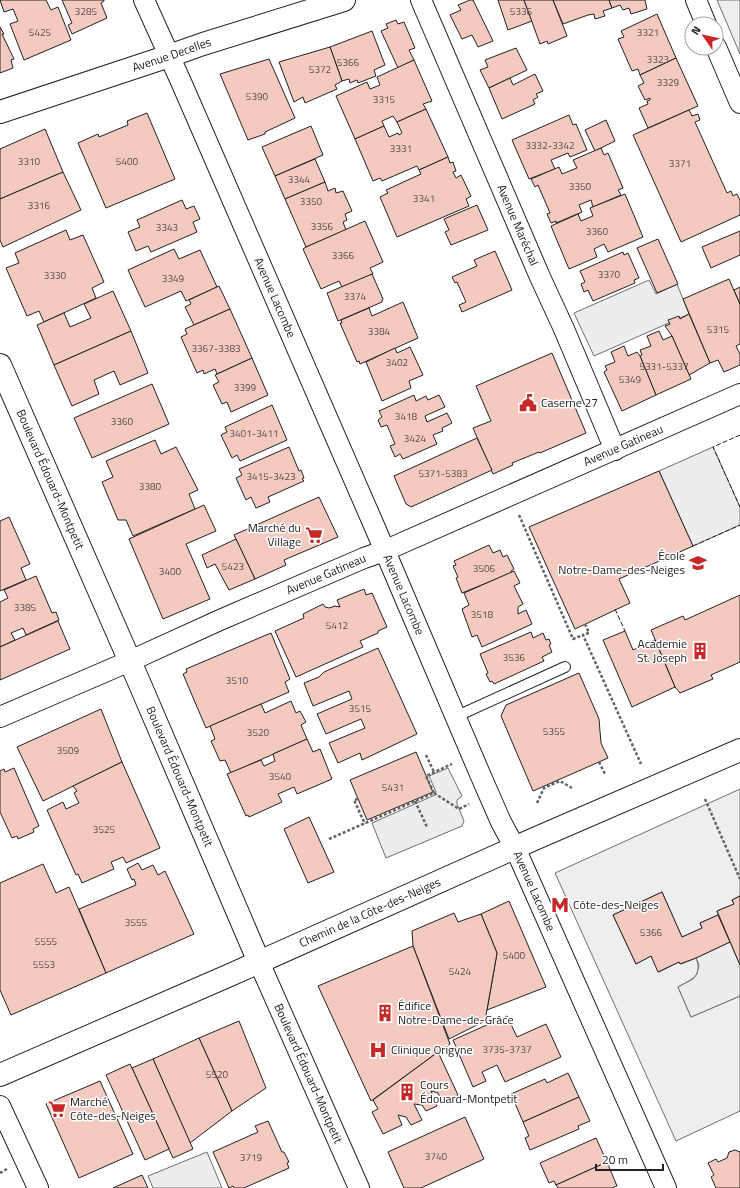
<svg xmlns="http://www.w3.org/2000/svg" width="740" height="1188" font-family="'Titillium Web',sans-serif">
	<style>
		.green { fill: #eee; stroke: #6f6f6f }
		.parking { fill: #ededed; stroke: #6f6f6f }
		.building { fill: #f3c9c0; stroke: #222 }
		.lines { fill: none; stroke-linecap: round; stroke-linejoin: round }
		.service-casing { stroke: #222; stroke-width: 12 }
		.minor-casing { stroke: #222; stroke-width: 22 }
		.tertiary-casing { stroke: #222; stroke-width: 24 }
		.secondary-casing { stroke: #222; stroke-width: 24 }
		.path { stroke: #646464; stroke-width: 2.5; stroke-dasharray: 3 2; stroke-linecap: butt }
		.service { stroke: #fff; stroke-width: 10 }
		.minor { stroke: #fff; stroke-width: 20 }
		.tertiary { stroke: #fff; stroke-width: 22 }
		.secondary { stroke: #fff; stroke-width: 22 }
		.fence { stroke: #222; stroke-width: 1; stroke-dasharray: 5 2; stroke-linecap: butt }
		.labels { text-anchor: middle; stroke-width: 3; stroke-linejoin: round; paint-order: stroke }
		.number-label { font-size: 10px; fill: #564c4a }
		.street-label { font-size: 12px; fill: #222; stroke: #fff }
		.poi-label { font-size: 12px; fill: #222; stroke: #fff; text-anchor: start }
	</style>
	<rect width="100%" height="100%" fill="#fff"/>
	<g class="green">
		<path d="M717,0H740V54Z"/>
		<path d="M740,789V896L732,900L734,904L717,911L718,915L700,923L702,928L682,937L662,892L613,915L636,964L651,956L659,972L679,962L681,964L696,958C703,976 692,979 678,987L691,1017L740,996V1111L676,1141L555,873Z"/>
	</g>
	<g class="parking">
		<path d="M649,280L656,294L677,284L689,314L594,356L574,313Z"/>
		<path d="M713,447L740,507V525L693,546L659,471Z"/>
		<path d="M448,768L462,796L457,800V804L464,821L462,826L386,858L372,823L435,795L436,792L429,776Z"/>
		<path d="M730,942L740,965V996L691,1017L678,987L693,979L697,974L699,965L696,958Z"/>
		<path d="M207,1152L222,1188H153L148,1176Z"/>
	</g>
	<g class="building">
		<path d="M0,0H46L51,10L58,7L71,40L24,60L10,24L18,21L13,9L4,12Z"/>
		<path d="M62,0H104V1L101,3L107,18L72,34L68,25L72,23Z"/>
		<path d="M470,0H473L493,41L478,47L472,35L462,39L450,15L461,10L458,5Z"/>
		<path d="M498,0H524L532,21L508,30Z"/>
		<path d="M524,0H553L567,36L548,44L547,41L540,44Z"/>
		<path d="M553,0H609L612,8L603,11L605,16L595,19L594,14L588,15L563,24Z"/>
		<path d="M609,0H645L647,9L631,14L629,8L623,10L620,5L612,8Z"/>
		<path d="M657,14L676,58L640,75L638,69L632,71L618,39L624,37L621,31Z"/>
		<path d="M396,20L398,24L404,22L415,48L409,50L414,60L398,68L381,31L388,28L386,24Z"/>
		<path d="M0,27L4,34H2L14,59L11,60L13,68L0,73Z"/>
		<path d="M372,31L385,65L374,70L376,76L358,83L357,80L350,83L349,79L342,81L330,47Z"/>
		<path d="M330,47L342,81L335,85L337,89L305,103L303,97L294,102L279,62Z"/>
		<path d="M516,48L527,70L489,88L480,70L488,67L485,60Z"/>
		<path d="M676,58L698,106L648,128L639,108L648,104L647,101L650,100V98L645,100L638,86L644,83L640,75Z"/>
		<path d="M269,59L295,118L265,132V134L248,140L220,74Z"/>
		<path d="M414,60L432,101L423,104L426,109L397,122L393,116L382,121L384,126L355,139L336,96L367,82L370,89L380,85L377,77Z"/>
		<path d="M535,74L543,91L536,94L538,97L533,100L535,104L502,119L489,88L510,78L513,85Z"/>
		<path d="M426,109L448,157L419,170L417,166L382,181L380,178L373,181L355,139L384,126L389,137L398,133L399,135L402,133L397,122Z"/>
		<path d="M689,110L692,116L698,114L700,120L695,122L727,193L731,191L733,196L737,194L740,200V215L681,242L633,135Z"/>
		<path d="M147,113L175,179L106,208L78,143L98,134L99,137L128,125L127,121Z"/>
		<path d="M569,115L573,125L576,124L587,150L570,157L568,153L551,160L555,169L529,179L512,140Z"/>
		<path d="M606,120L615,141L595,151L585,130Z"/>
		<path d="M311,126L323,155L275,176L262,147Z"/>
		<path d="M45,129L63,172L0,199V149Z"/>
		<path d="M601,148L604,155L608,153L623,188L618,190L621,195L593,207L591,200L579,205L582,212L556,223V221L551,223L547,214L550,213L538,185L535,187L531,179L559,167L562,174L577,168L573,160Z"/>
		<path d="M448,157L450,163L453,162L456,171L453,172L456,178L461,175L471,196L466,199L469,206L397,237L380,197L388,193L386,190L421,174L419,170Z"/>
		<path d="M315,159L325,182L285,199L275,176Z"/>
		<path d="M63,172L81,210L3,247L0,240V199Z"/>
		<path d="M325,182L328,191L335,188L336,193L343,191L352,211L345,214L347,220L343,222L346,230L306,247L285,199Z"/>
		<path d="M625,194L643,237L608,252L604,244L594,249L597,257L569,269L551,226L578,214L581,221L593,216L590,208Z"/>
		<path d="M182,200L186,209L194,206L200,219L193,222L197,232L151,252L148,246L136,251L128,232L140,227L137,220Z"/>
		<path d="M477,205L488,230L451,245L445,232L449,230L444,219Z"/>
		<path d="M365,221L383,262L370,268L373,274L342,287L339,281L321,289L303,249L306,247Z"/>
		<path d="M66,230L70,240L83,235L104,282L92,288L96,298L44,322L39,311L27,316L6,268L19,263L15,253Z"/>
		<path d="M740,231V255L711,268L702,247Z"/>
		<path d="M658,239L678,284L657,293L637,248Z"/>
		<path d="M174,249L179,259L200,250L217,287L186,301L181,291L145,307L128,270Z"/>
		<path d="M495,251L512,290L462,312L459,305L466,302L457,282L455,283L452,277L477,266L474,260Z"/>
		<path d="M623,252L624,255L628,253L639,278L634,280L635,283L593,301L588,290L584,292L581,284L585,282L580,271Z"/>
		<path d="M372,274L383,299L382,301V302L338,321L327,293Z"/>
		<path d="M729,279L740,304V344L736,346L740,354V365L724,372L718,360L710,363L683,299Z"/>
		<path d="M219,286L230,309L194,325L185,307L191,304L189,300Z"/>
		<path d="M740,287V304L734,290Z"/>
		<path d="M113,291L131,331L54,365L37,325L64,313L70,327L91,318L84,304Z"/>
		<path d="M403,302L418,338L360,364L359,361L357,362L340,323H342L341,320L369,308L372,316Z"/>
		<path d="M230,309L252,358L217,374L215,369L204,374L203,370L197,373L181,337L187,334L185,329Z"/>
		<path d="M689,314L710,363L689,375L672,336L665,326L670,324L668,320L679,316L680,319Z"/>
		<path d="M131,331L148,373L120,385L114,371L94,380L99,394L72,406L54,365Z"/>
		<path d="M659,331L663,340L672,336L691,379L656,395L640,356L642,355L640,350L651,346L647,336Z"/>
		<path d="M624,346L628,356L637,352L640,356L656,395L622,411L604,372L607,370L605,366L615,362L611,352Z"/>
		<path d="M410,347L423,375L409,381L411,388L382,401L366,362L395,348L397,353Z"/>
		<path d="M552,353L586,433L540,453L539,452L512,463L513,465L493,474L473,428L491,421L476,386Z"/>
		<path d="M252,358L268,395L231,412L227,402L222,404L213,385L219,382L215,375Z"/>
		<path d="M152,384L169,424L92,458L74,418Z"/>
		<path d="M414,395L416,401L426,396L428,400L439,395L445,407L425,416L427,422L447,413L452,423L442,428L443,431L433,435L437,444L403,459L400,454L395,457L390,446L395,444L387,425L381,427L378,420L382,417L379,411Z"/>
		<path d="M272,405L287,440L240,461L237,455L232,458L221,435L227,432L225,427Z"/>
		<path d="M477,438L492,470L411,507L406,504L394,476Z"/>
		<path d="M155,440L161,454L176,447L198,490L189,494L195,509L133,536L126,520H118L102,482L113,477L106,461Z"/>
		<path d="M289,447L299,471L301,470L304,478L302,479L304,481L268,497L270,502L256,508L251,497L246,500L236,478L242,475L239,469Z"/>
		<path d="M659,471L693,546L619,579L630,603L575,629L529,527Z"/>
		<path d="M319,497L338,537L284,560L286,565L255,579L234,535Z"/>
		<path d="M204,505L216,531L186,544L210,599L163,619L129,539Z"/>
		<path d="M9,517L30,564L21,568L26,580L0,591V521Z"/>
		<path d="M236,539L255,579L229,590L215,564L207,568L202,555Z"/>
		<path d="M489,545L493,553L500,550L503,557L507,555L514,569L511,571V573L462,593L456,578L458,577L453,566L456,565L454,561Z"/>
		<path d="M514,571L520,583L514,586L523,604L518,607V614L526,610L532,624L482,647L477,635L472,637L462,609L469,605L464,593Z"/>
		<path d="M36,576L52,613L56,612L59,620L26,635L23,628L11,633L15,640L0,647V602L8,598L4,590Z"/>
		<path d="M364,589L366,595L372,593L387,627L378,631V633L360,641L363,647L296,677L275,631L304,618L303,614L323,604L325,607L329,608L335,606L340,607L337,600Z"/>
		<path d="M740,595V662L711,675L713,679L680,693L675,687L651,630L683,616L685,620Z"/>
		<path d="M58,621L70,649L0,680V647Z"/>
		<path d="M625,631L633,650L655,640L675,687L632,707L603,640Z"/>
		<path d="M531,632L533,638L543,633L546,640L549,639L551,644L549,645L552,652L542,657L544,661L494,684L492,681L490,682L486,674L488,673L480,654Z"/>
		<path d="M271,633L290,679L285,682L289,692L206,728L183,674L187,672L186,669Z"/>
		<path d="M378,648L417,734L362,760L360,753L338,763L329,743L365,728L361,719L326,734L317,714L352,699L349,691L313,706L304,683L319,677L324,672Z"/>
		<path d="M579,673L599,719L601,743L608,758L533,791L501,716L506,705Z"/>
		<path d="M291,701L296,713L300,711L306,722L301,725L307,739L231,773L225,760L220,761L211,741L215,739L210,726L261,704L265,713Z"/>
		<path d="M101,709L122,762L43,801L17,747Z"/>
		<path d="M307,739L313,752L320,749L332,779L297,794L294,787L278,794L282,802L249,817L248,815L246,816L227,774L261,760L264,766L275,761L273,754Z"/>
		<path d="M416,752L433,792L367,820L350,780Z"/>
		<path d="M122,762L160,848L126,863L123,857L111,862L114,869L82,883L78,874L76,875L47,810L63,802L66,809L79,803L74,793L77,791L73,786Z"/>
		<path d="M14,768L39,826L33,829L34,832L18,839L17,836L12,838L0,812V771L4,769L5,772Z"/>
		<path d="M309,817L334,872L308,883L284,829Z"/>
		<path d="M138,863L142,870L153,865L158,875L165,871L194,934L106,973L79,909L136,885L134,879L132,880L127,869Z"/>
		<path d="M43,864L56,893L69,887L106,973L11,1015L0,990V883Z"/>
		<path d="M662,892L682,937L702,928L700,923L718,915L730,942L696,958L680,964L679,962L658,972L651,956L636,964L613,915Z"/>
		<path d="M740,896V965L717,911L734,904L732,900Z"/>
		<path d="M509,901L546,987L487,1010L497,953L481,914Z"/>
		<path d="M454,913L458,922L481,914L497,953L485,1021L449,1039L413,946L412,931Z"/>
		<path d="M413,946L450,1044L438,1052L371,1101L318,986Z"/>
		<path d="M507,1016L517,1037L546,1024L561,1057L505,1082L497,1065L482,1072L486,1081L473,1087L453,1040Z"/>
		<path d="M239,1021L266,1088L232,1111L199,1038Z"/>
		<path d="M199,1038L232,1111L190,1143L153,1059Z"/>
		<path d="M438,1052L458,1095L442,1102L438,1093L431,1091L437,1106L426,1111L422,1105L414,1104L422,1120L411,1125L406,1117L398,1115L402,1125L383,1134L372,1112L378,1109L373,1100Z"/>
		<path d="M153,1059L193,1149L173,1158L132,1068Z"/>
		<path d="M130,1064L132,1068L169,1149L145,1160L106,1075Z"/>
		<path d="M568,1073L579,1097L523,1122L511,1094L545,1079L547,1083Z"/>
		<path d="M100,1081L133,1154L79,1178L46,1104Z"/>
		<path d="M579,1097L590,1121L578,1126L579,1129L530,1150L525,1138L529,1136L523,1122Z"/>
		<path d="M465,1117L484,1159L421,1188H404L388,1152Z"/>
		<path d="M268,1121L282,1152H284L289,1162L287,1163L289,1168L244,1188H234L233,1186L229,1188L213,1152L258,1132L255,1126Z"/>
		<path d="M596,1138L607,1162L556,1185L554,1181L549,1183L540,1163Z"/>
		<path d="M735,1150L740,1152V1188H716L712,1179L711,1177L714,1175L708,1163L716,1159L718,1162L727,1158L729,1152Z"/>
		<path d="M607,1162L617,1186L612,1188H558L556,1185Z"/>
		<path d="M142,1175L148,1188H113Z"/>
	</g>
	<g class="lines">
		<g class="service-casing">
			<path id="service" d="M455,717L565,667"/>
		</g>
		<g class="minor-casing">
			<g id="minor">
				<path id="s1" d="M144,0L182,84L376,530L480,774L501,822L515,848L528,877L666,1188"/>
				<path id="s2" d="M421,0L540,277L564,329L615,450"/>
				<path d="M696,0L706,24"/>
				<path d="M716,47L740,103"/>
				<path id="s3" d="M0,717L130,661L220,620L364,558L384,551L740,394"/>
				<path id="s4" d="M259,962L359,1188"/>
				<path d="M0,1106L38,1188"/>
			</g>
		</g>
		<g class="tertiary-casing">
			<g id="tertiary">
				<path id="s5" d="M0,112L169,56L203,44L344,0"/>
				<path id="s6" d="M0,365L139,682L259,962"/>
			</g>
		</g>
		<g class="secondary-casing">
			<g id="secondary">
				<path id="s7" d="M0,1075L230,975L532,840L740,750"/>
			</g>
		</g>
		<g class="path">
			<path d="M519,515L573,639L583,635"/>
			<path d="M585,624L589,633L583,635L641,764"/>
			<path d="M426,755L434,772"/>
			<path d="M599,762L605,774"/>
			<path d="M434,793L459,809L469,804"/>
			<path d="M358,799L354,800L365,824"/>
			<path d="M705,799L740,879"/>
			<path d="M415,801L427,827"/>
			<path d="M537,803L544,788L560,781L572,788"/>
			<path d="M329,839L434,793L426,776L452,764"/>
			<path d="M0,1173L7,1169"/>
		</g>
		<use href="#service" class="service"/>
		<use href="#minor" class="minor"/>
		<use href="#tertiary" class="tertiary"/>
		<use href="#secondary" class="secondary"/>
		<g class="fence">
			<path d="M740,435L713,447L740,507"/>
			<path d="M693,546L740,525"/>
			<path d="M615,609L625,631"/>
		</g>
	</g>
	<defs>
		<g id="civic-bare" transform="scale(1.38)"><path d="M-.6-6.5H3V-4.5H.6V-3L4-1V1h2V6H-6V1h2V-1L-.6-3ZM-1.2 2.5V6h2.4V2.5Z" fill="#c62828" stroke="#fff" stroke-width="2.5" paint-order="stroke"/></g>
		<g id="supermarket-bare" transform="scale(1.38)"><path d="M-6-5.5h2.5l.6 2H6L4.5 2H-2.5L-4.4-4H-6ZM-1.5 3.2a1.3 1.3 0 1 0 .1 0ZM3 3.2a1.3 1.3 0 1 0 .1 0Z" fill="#c62828" stroke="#fff" stroke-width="2.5" paint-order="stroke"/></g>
		<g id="school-bare" transform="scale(1.38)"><path d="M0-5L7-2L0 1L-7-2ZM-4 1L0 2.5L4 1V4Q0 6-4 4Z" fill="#c62828" stroke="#fff" stroke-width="2.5" paint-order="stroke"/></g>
		<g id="building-bare" transform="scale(1.38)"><path d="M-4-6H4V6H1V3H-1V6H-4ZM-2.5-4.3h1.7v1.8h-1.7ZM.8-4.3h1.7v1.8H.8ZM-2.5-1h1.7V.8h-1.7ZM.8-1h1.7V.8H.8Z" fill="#c62828" stroke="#fff" stroke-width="2.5" paint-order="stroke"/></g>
		<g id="metro-bare" transform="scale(1.38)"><path d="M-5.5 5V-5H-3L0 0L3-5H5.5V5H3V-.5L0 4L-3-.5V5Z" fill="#c62828" stroke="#fff" stroke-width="2.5" paint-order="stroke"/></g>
		<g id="hospital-bare" transform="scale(1.38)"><path d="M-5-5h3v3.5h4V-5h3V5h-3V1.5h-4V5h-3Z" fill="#c62828" stroke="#fff" stroke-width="2.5" paint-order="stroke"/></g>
	</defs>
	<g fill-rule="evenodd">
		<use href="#civic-bare" x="528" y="403"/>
		<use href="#supermarket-bare" x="314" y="535"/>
		<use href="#school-bare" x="698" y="563"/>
		<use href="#building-bare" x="700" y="651"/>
		<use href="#metro-bare" x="560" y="905"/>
		<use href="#building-bare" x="385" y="1013"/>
		<use href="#hospital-bare" x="378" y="1050"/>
		<use href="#building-bare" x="407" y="1092"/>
		<use href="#supermarket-bare" x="57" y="1109"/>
	</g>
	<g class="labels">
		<g class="number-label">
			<text x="86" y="15">3285</text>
			<text x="521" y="15">5336</text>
			<text x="40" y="36">5425</text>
			<text x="648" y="36">3321</text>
			<text x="658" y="63">3323</text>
			<text x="348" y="66">5366</text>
			<text x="320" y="73">5372</text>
			<text x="668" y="86">3329</text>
			<text x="257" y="100">5390</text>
			<text x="384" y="103">3315</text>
			<text x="550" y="149">3332-3342</text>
			<text x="401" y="152">3331</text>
			<text x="29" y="165">3310</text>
			<text x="127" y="165">5400</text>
			<text x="680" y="167">3371</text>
			<text x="299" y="183">3344</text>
			<text x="580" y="190">3350</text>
			<text x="424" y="202">3341</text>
			<text x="311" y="205">3350</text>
			<text x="39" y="209">3316</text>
			<text x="322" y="230">3356</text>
			<text x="167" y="231">3343</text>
			<text x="597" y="235">3360</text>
			<text x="343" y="259">3366</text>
			<text x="609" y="278">3370</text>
			<text x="55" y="279">3330</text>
			<text x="173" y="282">3349</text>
			<text x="355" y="300">3374</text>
			<text x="718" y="333">5315</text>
			<text x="379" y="335">3384</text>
			<text x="216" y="352">3367-3383</text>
			<text x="397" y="366">3402</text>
			<text x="664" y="370">5331-5337</text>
			<text x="630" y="383">5349</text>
			<text x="245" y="391">3399</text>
			<text x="406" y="420">3418</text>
			<text x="122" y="425">3360</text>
			<text x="254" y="437">3401-3411</text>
			<text x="415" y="442">3424</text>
			<text x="443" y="477">5371-5383</text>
			<text x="271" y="480">3415-3423</text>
			<text x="150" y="490">3380</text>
			<text x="233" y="570">5423</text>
			<text x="484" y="572">3506</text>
			<text x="170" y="575">3400</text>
			<text x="25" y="611">3385</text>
			<text x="482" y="618">3518</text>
			<text x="337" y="629">5412</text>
			<text x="514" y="661">3536</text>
			<text x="237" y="684">3510</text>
			<text x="360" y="712">3515</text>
			<text x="554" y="735">5355</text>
			<text x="258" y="736">3520</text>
			<text x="68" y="754">3509</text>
			<text x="280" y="780">3540</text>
			<text x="393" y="791">5431</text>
			<text x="104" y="833">3525</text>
			<text x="136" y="926">3555</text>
			<text x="651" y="936">5366</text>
			<text x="46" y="945">5555</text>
			<text x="514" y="959">5400</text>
			<text x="44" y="968">5553</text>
			<text x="460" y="975">5424</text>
			<text x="507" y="1053">3735-3737</text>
			<text x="217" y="1078">5520</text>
			<text x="436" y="1160">3740</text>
			<text x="251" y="1161">3719</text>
		</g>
		<g class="street-label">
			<text dy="4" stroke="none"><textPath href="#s5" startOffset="181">Avenue Decelles</textPath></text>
			<text dy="4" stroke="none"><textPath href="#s2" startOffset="245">Avenue Maréchal</textPath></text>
			<text dy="4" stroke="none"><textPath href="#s1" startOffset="325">Avenue Lacombe</textPath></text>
			<text dy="4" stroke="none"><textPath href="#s3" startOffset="680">Avenue Gatineau</textPath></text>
			<text dy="4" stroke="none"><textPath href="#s6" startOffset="125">Boulevard Édouard-Montpetit</textPath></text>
			<text dy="4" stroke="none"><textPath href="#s3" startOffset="356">Avenue Gatineau</textPath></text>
			<text dy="4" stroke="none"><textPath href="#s1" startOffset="649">Avenue Lacombe</textPath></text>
			<text dy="4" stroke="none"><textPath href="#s6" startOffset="449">Boulevard Édouard-Montpetit</textPath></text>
			<text dy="4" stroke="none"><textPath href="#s1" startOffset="973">Avenue Lacombe</textPath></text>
			<text dy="4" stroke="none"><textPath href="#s7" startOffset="404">Chemin de la Côte-des-Neiges</textPath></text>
			<text dy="4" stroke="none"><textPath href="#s4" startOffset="122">Boulevard Édouard-Montpetit</textPath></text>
		</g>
		<g class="poi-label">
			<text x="541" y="407">Caserne 27</text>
			<text x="301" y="532" text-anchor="end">Marché du<tspan x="301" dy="14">Village</tspan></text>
			<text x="685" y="560" text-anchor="end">École<tspan x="685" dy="14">Notre-Dame-des-Neiges</tspan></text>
			<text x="687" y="648" text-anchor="end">Academie<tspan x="687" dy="14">St. Joseph</tspan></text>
			<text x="573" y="909">Côte-des-Neiges</text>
			<text x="398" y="1010">Édifice<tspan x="398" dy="14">Notre-Dame-de-Grâce</tspan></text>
			<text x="391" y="1054">Clinique Origyne</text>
			<text x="420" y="1089">Cours<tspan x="420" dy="14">Édouard-Montpetit</tspan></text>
			<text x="70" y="1106">Marché<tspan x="70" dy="14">Côte-des-Neiges</tspan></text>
		</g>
	</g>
	<g transform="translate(704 36) rotate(304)"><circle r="19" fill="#ffffff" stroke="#a7a7a7"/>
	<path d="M0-3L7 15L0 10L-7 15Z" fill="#c62828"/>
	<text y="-6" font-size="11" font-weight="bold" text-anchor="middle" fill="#222222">N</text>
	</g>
	<path d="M596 1164v6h67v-6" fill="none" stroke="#222222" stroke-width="2"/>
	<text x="602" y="1164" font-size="12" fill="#222222" stroke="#ffffff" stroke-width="3" paint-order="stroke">20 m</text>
</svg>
